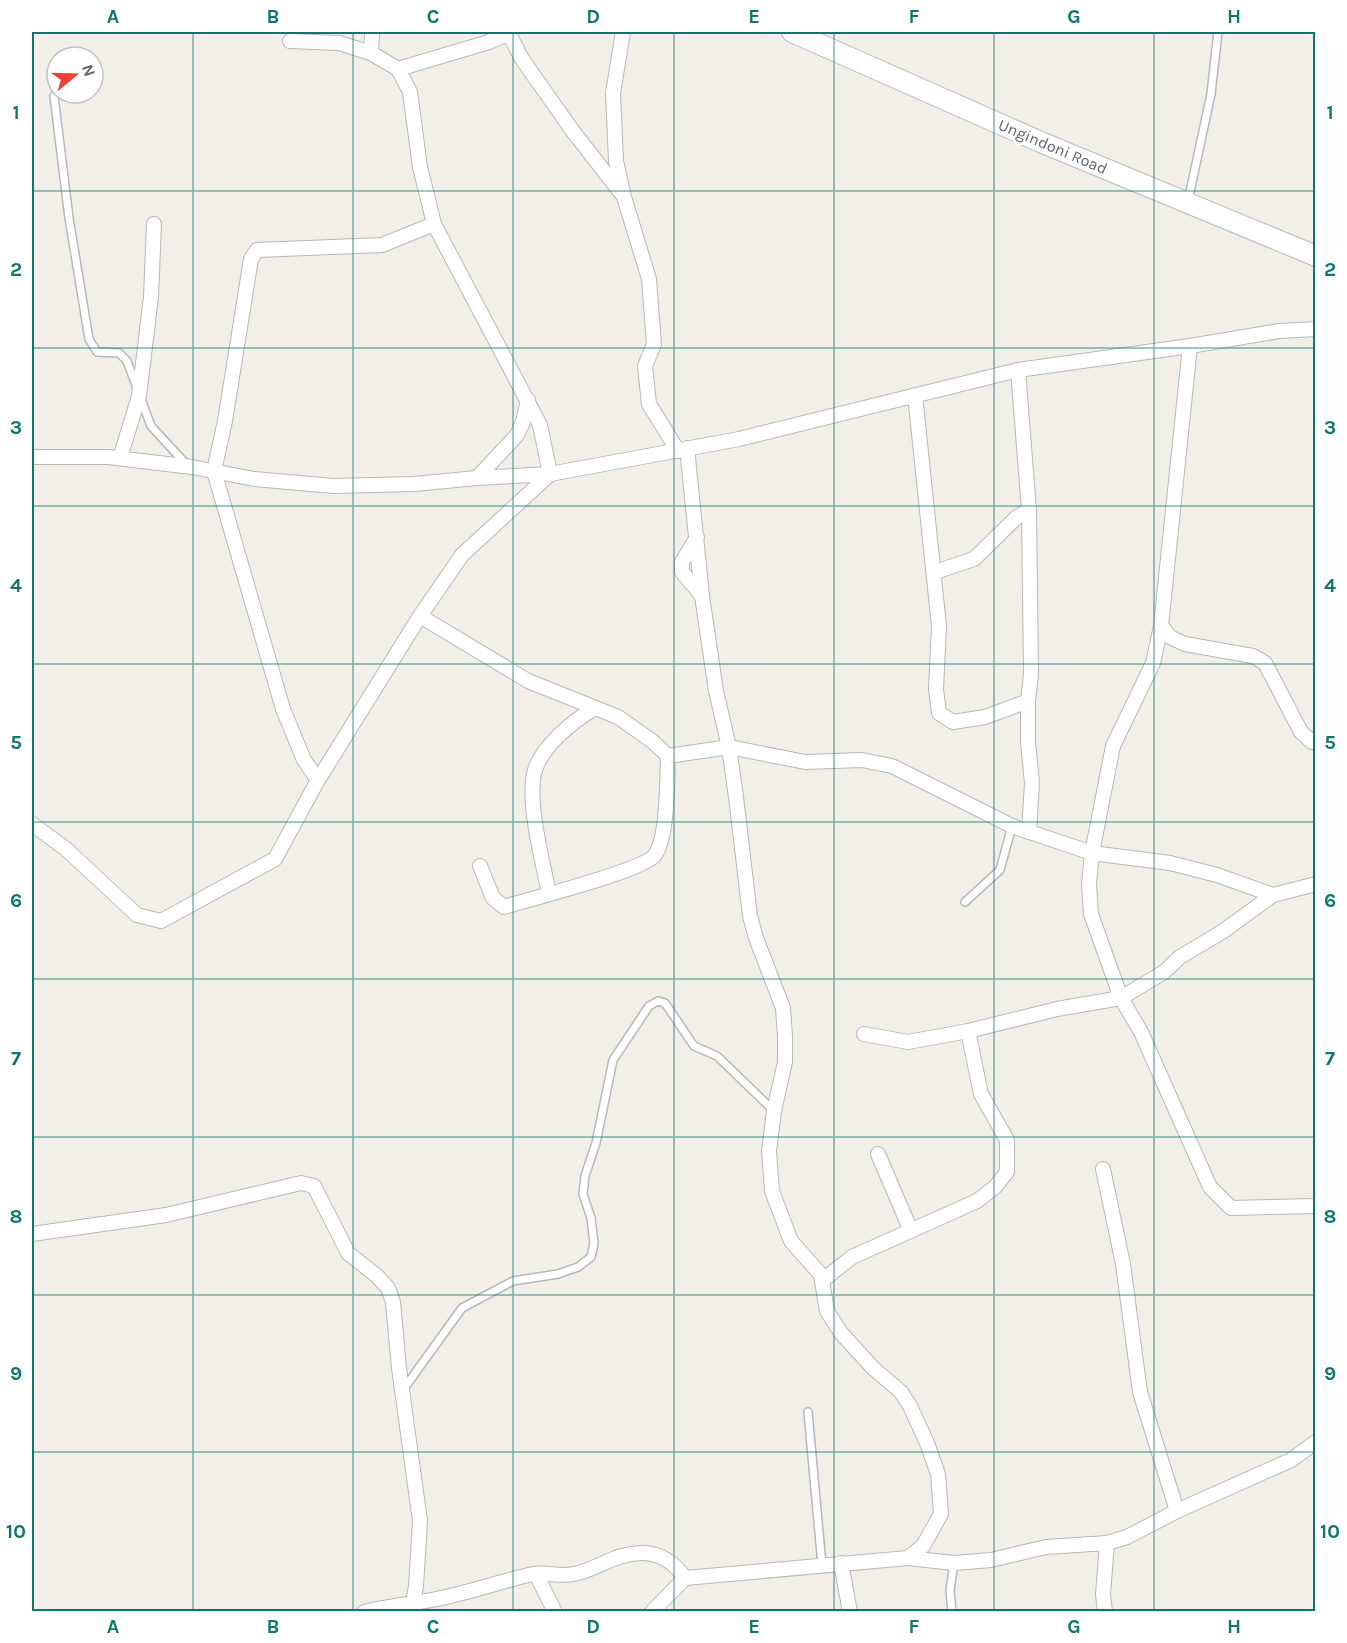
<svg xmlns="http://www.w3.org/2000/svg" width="1347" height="1643" font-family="Karla,sans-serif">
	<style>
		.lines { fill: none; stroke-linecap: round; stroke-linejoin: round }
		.service-casing { stroke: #b5b8bc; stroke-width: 10 }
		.minor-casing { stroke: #b5b8bc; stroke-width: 16 }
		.secondary-casing { stroke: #b6babf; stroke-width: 22 }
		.service { stroke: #fff; stroke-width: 7 }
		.minor { stroke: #fff; stroke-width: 14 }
		.secondary { stroke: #fff; stroke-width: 20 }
		.grid { fill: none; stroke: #0f766e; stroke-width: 1.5; stroke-opacity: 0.55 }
		.labels { text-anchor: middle; stroke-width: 6; stroke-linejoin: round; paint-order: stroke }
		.street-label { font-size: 16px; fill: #5f6368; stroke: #fff }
		.neatline { fill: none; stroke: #0f766e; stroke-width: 2 }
		.grid-label { font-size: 20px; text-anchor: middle; font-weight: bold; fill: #0f766e }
	</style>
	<rect width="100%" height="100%" fill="#f1efe8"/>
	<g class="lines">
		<g class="service-casing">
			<g id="service">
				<path d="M54,96L69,218L89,339L97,352L119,353L127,361L151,426L185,463"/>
				<path d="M1188,201L1211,94L1218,32"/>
				<path d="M965,902L1000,870L1012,826"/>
				<path d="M403,1390L462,1308L513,1281L558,1274L578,1267L591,1257L594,1243L591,1218L583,1194L585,1176L596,1143L613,1060L649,1006L658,1001L665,1003L694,1046L717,1056L773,1110"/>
				<path d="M808,1412L822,1565"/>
				<path d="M952,1612L950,1590L954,1563"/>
			</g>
		</g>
		<g class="minor-casing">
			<g id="minor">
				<path d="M372,32L371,53L398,69L410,92L420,167L434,224L540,425L550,474L739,439L1018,370L1190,346L1279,331L1316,329"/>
				<path d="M508,32L522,59L572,130L621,193"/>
				<path d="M623,32L613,93L616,161L624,197L649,279L654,344L645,366L649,404L678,451"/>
				<path d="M290,41L339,43L371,53"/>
				<path d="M398,69L489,42L509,33"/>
				<path d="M1190,346L1161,626L1153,663L1113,746L1092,853L1089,884L1091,914L1121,998L1164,972L1180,957L1222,932L1273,895"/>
				<path d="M1018,370L1029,510L1031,674L1028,701V742L1032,783L1029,832"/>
				<path d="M915,395L939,626L936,689L939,713L953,722L985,717L1028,701"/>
				<path d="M32,457H108L192,467L254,479L333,486L414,484L477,478L550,474"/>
				<path d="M120,458L139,396L151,297L154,224"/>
				<path d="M477,478L517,435L523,422L528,400"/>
				<path d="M697,537L682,562V572L702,596"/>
				<path d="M935,572L974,559L1017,517L1029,510"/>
				<path d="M420,616L528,681L618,717L652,741L668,756"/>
				<path d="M1161,626L1170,637L1185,644L1253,656L1265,663L1301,732L1312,742L1316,740"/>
				<path d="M318,780L304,760L283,709L214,471L225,421L251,259L257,250L382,245L434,224"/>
				<path d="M32,824L66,849L137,915L161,921L275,859L318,780L420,616L462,555L550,474"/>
				<path d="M480,866L493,898L504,907C529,899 643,871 655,855C668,836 667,780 668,756L729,747L805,762L862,760L892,766L1012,826L1092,853L1170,863L1217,875L1273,895L1316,884"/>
				<path d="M549,894C543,862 526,801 535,770C543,745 573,721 595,708"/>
				<path d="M864,1034L908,1042L968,1031"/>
				<path d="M878,1154L911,1231"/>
				<path d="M1103,1169L1123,1264L1140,1392L1177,1511"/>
				<path d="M32,1234L166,1215L301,1183L314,1186L348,1253L377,1276L388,1288L393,1302L399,1368L420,1521L416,1586L413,1603"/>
				<path d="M823,1280L852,1257L977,1201L995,1187L1007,1172V1140L981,1094L968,1031L1057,1009L1121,998L1141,1032L1210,1187L1231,1208L1316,1206"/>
				<path d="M908,1558L954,1563L991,1560L1046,1547L1107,1543L1127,1537L1177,1511L1291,1460L1316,1442"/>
				<path d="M841,1563L850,1612"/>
				<path d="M536,1574L555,1612"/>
				<path d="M364,1612C394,1605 424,1603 454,1595C480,1589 506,1580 533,1574C546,1572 560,1577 574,1574C599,1569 614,1553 643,1553C660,1553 676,1564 685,1578"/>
				<path d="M652,1612L685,1578L908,1558L923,1546L941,1514L938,1474L927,1443L910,1406L901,1392L873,1368L841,1333L827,1311L821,1275L791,1241L772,1191L769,1151L774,1111L785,1062V1036L783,1008L756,938L750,916L736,797L729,747L716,691L702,596L687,448"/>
				<path d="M1105,1612L1103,1594L1107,1543"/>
			</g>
		</g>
		<g class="secondary-casing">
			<path id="secondary" d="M792,32L1043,143L1316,256"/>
		</g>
		<use href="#service" class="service"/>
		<use href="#minor" class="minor"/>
		<use href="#secondary" class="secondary"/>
	</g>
	<path class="grid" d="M193,32V1612M353,32V1612M513,32V1612M674,32V1612M834,32V1612M994,32V1612M1154,32V1612M32,191H1316M32,348H1316M32,506H1316M32,664H1316M32,822H1316M32,979H1316M32,1137H1316M32,1295H1316M32,1452H1316"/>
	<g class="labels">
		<g class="street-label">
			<text transform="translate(1053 146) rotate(23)" y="6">Ungindoni Road</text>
		</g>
	</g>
	<rect width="1347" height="1643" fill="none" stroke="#ffffff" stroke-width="66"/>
	<g transform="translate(75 75) rotate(71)"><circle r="28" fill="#ffffff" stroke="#bfc1c3" stroke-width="1.5"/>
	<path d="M0-4.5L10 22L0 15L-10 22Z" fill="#ea4335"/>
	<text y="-9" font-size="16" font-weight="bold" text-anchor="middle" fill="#5f6368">N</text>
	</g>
	<rect x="33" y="33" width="1281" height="1577" class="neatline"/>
	<g class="grid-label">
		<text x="113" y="23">A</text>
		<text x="273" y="23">B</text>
		<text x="433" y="23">C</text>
		<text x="593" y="23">D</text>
		<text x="754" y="23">E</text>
		<text x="914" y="23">F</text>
		<text x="1074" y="23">G</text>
		<text x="1234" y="23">H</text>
		<text x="16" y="119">1</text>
		<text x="1330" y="119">1</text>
		<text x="16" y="276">2</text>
		<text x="1330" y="276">2</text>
		<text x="16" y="434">3</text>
		<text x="1330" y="434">3</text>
		<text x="16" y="592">4</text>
		<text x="1330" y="592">4</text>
		<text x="16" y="749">5</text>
		<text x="1330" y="749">5</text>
		<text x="16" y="907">6</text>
		<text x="1330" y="907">6</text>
		<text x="16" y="1065">7</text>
		<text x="1330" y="1065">7</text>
		<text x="16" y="1223">8</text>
		<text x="1330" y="1223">8</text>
		<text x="16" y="1380">9</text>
		<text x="1330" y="1380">9</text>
		<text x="16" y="1538">10</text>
		<text x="1330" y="1538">10</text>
		<text x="113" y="1633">A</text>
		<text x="273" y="1633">B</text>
		<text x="433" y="1633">C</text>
		<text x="593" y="1633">D</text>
		<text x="754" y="1633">E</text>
		<text x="914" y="1633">F</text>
		<text x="1074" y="1633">G</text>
		<text x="1234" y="1633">H</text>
	</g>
</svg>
